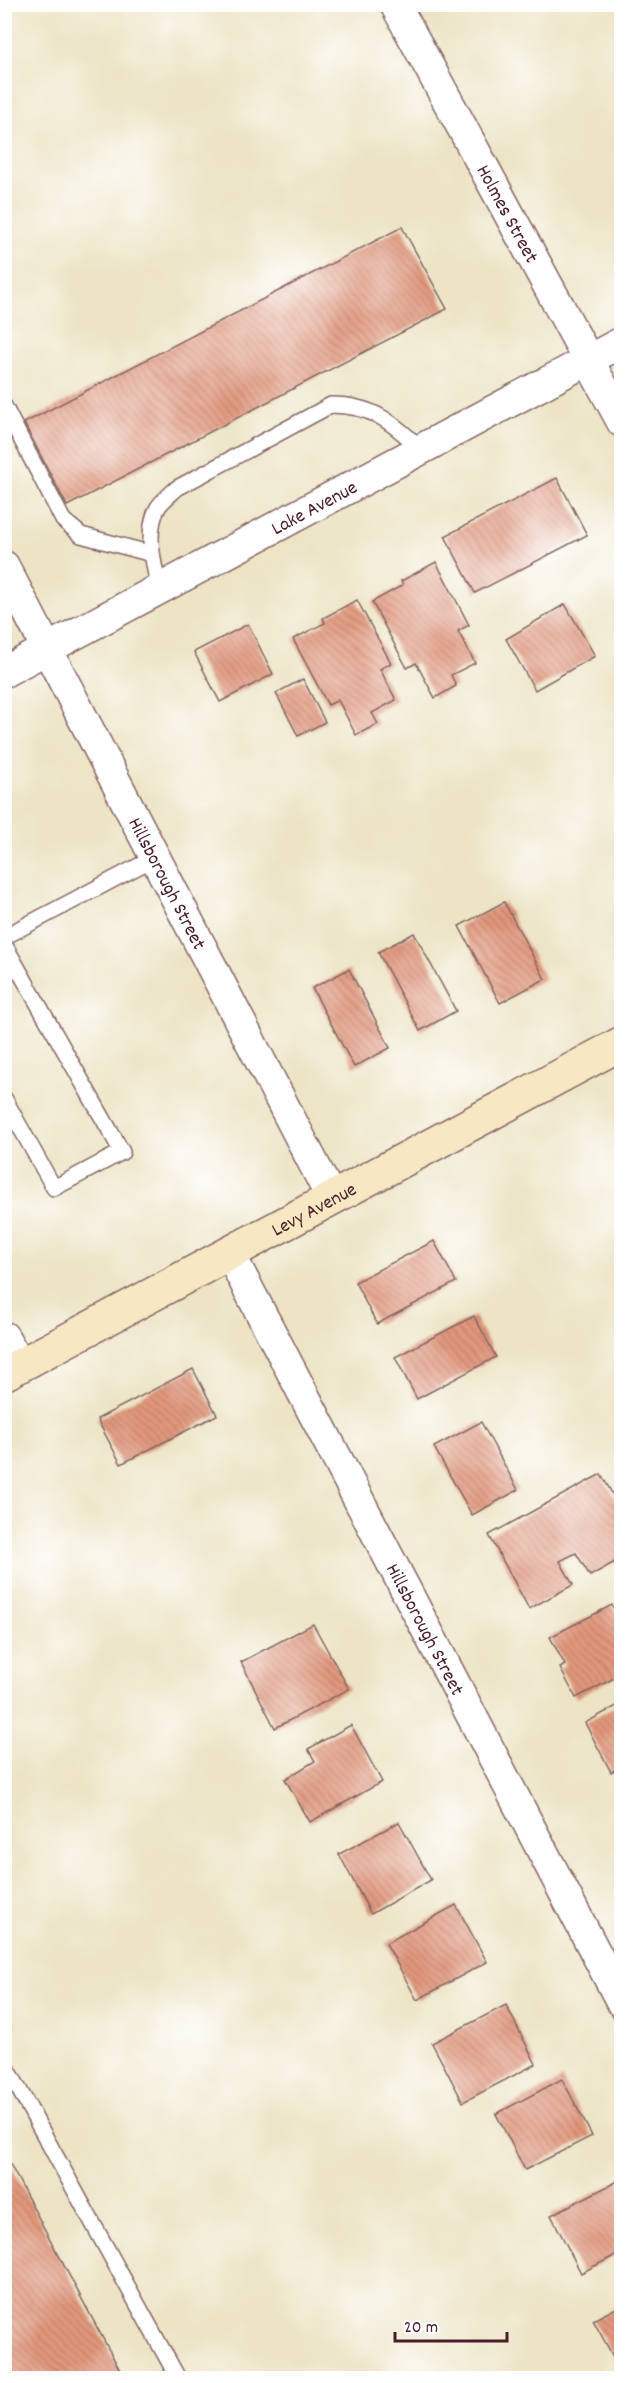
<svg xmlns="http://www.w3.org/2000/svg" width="626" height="2383" font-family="Dekko,sans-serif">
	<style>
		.building { fill: url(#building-back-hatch) }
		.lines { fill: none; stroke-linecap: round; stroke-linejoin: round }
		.lane-casing { stroke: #836461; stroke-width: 18 }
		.street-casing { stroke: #836461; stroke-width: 33 }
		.secondary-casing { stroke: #836461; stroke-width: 36 }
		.lane { stroke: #fff; stroke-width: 15 }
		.street { stroke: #fff; stroke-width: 30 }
		.secondary { stroke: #f7e8c3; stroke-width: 33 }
		.labels { text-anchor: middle; stroke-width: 4.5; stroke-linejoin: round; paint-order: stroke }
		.street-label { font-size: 20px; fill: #4a1f2b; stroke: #fff }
	</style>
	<defs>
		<pattern id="building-back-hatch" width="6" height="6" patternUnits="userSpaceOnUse" patternTransform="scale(1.5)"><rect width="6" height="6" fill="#e2987d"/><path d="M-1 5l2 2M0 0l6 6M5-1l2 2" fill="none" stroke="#b97b67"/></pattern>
	</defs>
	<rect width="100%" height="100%" fill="#fff"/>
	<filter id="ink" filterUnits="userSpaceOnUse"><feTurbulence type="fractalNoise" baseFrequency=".0167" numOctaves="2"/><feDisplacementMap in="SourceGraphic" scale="12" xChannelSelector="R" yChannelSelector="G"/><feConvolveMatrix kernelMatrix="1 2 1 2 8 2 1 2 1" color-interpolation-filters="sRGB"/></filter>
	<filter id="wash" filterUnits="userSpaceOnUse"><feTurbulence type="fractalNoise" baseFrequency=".008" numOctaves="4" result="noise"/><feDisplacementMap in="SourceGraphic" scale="24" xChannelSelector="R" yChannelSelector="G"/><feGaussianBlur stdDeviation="1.35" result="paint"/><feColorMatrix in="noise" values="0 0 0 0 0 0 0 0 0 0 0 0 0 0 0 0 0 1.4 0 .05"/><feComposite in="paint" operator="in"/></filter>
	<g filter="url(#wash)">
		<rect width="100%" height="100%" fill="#ede4c5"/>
		<g id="blocks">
			<g class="building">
				<path d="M402,227L447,309L67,506L24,423Z"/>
				<path d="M557,478L587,535L475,593L445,536Z"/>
				<path d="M436,562L469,625L458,631L475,663L451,675L456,686L435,698L416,663L407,668L372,602L403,585L401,581Z"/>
				<path d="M357,600L391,663L380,669L396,700L372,713L378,724L356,735L338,700L328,705L293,639L325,623L323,618Z"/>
				<path d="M565,604L595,656L535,690L506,639Z"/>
				<path d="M248,624L273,674L220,702L194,652Z"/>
				<path d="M303,679L325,722L298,736L276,693Z"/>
				<path d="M504,902L545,979L500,1003L459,926Z"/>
				<path d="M414,933L456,1011L420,1031L378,952Z"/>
				<path d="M349,969L390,1048L354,1067L312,988Z"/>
				<path d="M434,1241L456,1282L377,1324L355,1282Z"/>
				<path d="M474,1316L496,1357L417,1399L395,1357Z"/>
				<path d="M193,1369L217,1415L121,1464L97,1419Z"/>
				<path d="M481,1422L518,1490L472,1515L434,1447Z"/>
				<path d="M601,1474L622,1511V1558L590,1576L576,1553L560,1561L573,1585L529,1609L489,1535Z"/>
				<path d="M612,1605L622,1624V1674L576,1698L560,1668L565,1665L550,1637Z"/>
				<path d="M313,1624L349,1689L275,1728L241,1662Z"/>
				<path d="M622,1703V1766L611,1772L585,1723Z"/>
				<path d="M351,1725L382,1782L310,1822L285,1779L315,1761L308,1749Z"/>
				<path d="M399,1822L431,1880L371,1914L339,1854Z"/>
				<path d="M456,1905L487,1962L417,2000L386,1943Z"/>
				<path d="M506,2005L536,2064L463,2102L432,2043Z"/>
				<path d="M562,2079L592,2136L525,2170L496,2114Z"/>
				<path d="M4,2153L124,2378H4Z"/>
				<path d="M618,2181L622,2188V2252L581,2273L551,2215Z"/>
				<path d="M622,2305V2366L619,2367L593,2320Z"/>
			</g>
		</g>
	</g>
	<g filter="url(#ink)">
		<use href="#blocks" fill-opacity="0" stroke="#836461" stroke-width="1.5"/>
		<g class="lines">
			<g class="lane-casing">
				<g id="lane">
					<path d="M4,406L63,520L81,535L152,554"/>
					<path d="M159,589C154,564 145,534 157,509C161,501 171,494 177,488L331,405C372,405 392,422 421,449"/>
					<path d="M4,937L156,857"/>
					<path d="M4,944L122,1152L54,1188L4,1098"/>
					<path d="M4,2062L178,2378"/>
				</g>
			</g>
			<g class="street-casing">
				<g id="street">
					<path id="s1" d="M395,4L622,422"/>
					<path id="s2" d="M4,566L332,1199"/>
					<path id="s3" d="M4,672L622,342"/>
					<path id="s4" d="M230,1254L622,2003"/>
					<path d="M4,1337L20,1365"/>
				</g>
			</g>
			<g class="secondary-casing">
				<g id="secondary">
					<path id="s5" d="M4,1374L622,1043"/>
				</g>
			</g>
			<use href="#lane" class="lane"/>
			<use href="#street" class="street"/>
			<use href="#secondary" class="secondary"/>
		</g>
	</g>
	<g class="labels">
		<g class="street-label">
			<text dy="7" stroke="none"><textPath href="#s1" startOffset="238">Holmes Street</textPath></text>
			<text dy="7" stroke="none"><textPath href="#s3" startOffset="351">Lake Avenue</textPath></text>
			<text dy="7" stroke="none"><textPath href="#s2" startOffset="357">Hillsborough Street</textPath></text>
			<text dy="7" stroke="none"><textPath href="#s5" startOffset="351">Levy Avenue</textPath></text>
			<text dy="7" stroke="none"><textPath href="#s4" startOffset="423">Hillsborough Street</textPath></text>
		</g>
	</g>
	<rect width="626" height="2383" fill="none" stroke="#fff" stroke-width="24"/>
	<path d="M395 2332v9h112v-9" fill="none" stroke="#4a1f2b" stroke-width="3"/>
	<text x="404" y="2332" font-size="18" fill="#4a1f2b" stroke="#ffffff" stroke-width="4.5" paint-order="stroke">20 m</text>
</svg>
